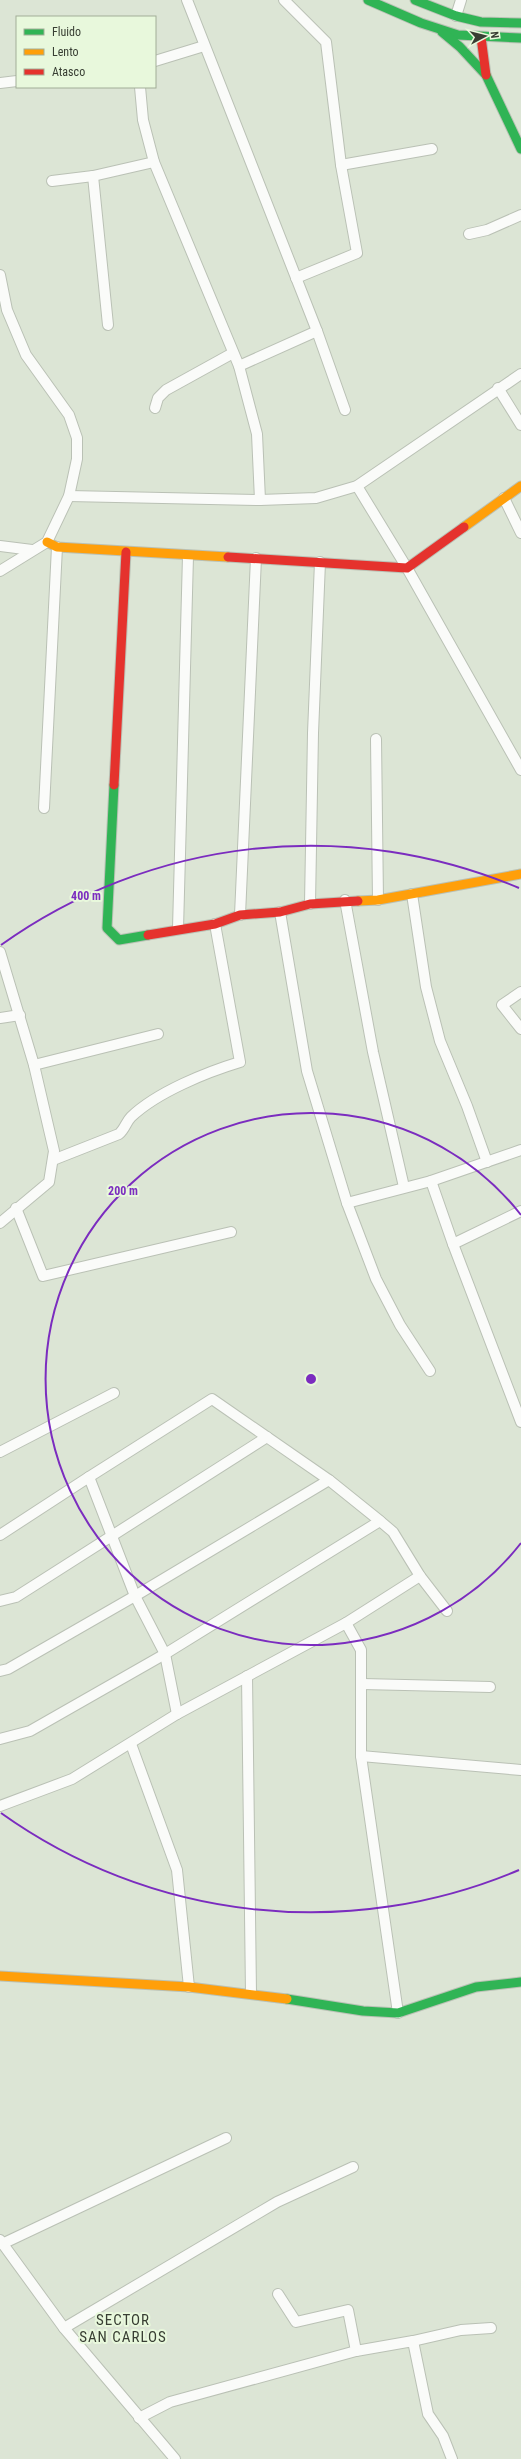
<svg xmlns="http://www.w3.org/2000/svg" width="521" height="2459" font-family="'Roboto Condensed',sans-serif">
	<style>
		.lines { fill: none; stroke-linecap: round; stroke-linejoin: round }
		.street-casing { stroke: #bac1b5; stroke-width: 12 }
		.fast-casing { stroke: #bac1b5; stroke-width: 11 }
		.slow-casing { stroke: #bac1b5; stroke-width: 11 }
		.jam-casing { stroke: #bac1b5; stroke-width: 11 }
		.street { stroke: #fafbf9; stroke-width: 10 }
		.fast { stroke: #30b455; stroke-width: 9 }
		.slow { stroke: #ff9f0a; stroke-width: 9 }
		.jam { stroke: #e5322d; stroke-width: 9 }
		.ring { fill: none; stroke: #7b2cbf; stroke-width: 2 }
		.labels { text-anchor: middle; stroke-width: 4; stroke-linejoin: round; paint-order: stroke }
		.neighbourhood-label { font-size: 15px; letter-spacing: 1px; fill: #383e33; stroke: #e8f8dc }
		.centre { fill: #7b2cbf; stroke: #e8f8dc; stroke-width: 2 }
		.ring-label { font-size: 12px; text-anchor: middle; font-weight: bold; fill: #7b2cbf; stroke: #e8f8dc; stroke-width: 4; stroke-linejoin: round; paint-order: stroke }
	</style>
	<rect width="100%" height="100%" fill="#dce5d5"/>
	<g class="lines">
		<g class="street-casing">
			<g id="street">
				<path d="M187,0L317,331L345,410"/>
				<path d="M284,0L326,42L341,165L357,253L296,278"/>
				<path d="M456,16L461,0"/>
				<path d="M155,61L204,46"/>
				<path d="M0,83L17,81"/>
				<path d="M140,87L143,120L154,162L239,366L257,434L260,500"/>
				<path d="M341,165L432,149"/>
				<path d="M93,176L108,325"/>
				<path d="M52,181L93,176L154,162"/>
				<path d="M469,234L487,230L521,215"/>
				<path d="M0,275L7,310L26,355L69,415L77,438V459L69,496L47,542L0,571"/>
				<path d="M239,366L317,331"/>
				<path d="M498,388L521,425"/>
				<path d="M155,408L158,398L166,390L233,353"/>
				<path d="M357,486L407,568L521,770"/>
				<path d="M69,496L260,500L316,498L357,486L521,374"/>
				<path d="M504,498L521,533"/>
				<path d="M0,546L32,550"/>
				<path d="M376,739L378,900"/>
				<path d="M44,808L57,547"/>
				<path d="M412,894L426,987L440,1041L467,1106L487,1162"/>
				<path d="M345,900L373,1052L404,1187"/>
				<path d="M310,904L313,733L320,562"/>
				<path d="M280,912L307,1071L347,1203L376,1279L400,1325L430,1371"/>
				<path d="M240,915L256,558"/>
				<path d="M178,929L188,556"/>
				<path d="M0,952L34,1065L54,1151L49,1182L0,1223"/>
				<path d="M521,992L502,1005L521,1029"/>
				<path d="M0,1018L20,1015"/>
				<path d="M34,1065L158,1034"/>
				<path d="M53,1160L119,1134C125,1129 126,1122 131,1117C157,1092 207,1072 240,1062L215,924"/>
				<path d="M431,1181L453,1244L521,1422"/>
				<path d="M347,1203L431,1181L521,1150"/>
				<path d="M16,1208L43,1276L231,1232"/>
				<path d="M453,1244L521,1211"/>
				<path d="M0,1452L114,1393"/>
				<path d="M89,1477L212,1399L329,1480L380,1521L393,1532L420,1576L447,1611"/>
				<path d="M0,1535L89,1477L135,1596L165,1654L177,1714"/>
				<path d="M0,1601L16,1597L267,1437"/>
				<path d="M346,1623L361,1650V1756L398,2013"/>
				<path d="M0,1671L8,1669L135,1596L329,1480"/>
				<path d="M247,1676L251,1993"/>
				<path d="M362,1684L490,1687"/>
				<path d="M0,1739L30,1731L165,1654L380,1521"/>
				<path d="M131,1744L177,1870L189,1987"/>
				<path d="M361,1756L521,1770"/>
				<path d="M0,1806L72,1779L177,1714L346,1623L420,1576"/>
				<path d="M0,2240L64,2328L175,2459"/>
				<path d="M2,2244L226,2138"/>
				<path d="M278,2294L296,2322L348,2310L356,2351"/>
				<path d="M64,2328L277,2202L353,2167"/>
				<path d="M413,2341L461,2330L491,2328"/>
				<path d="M139,2418L170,2402L356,2351L413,2341L428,2414L443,2436L452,2459"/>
			</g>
		</g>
		<g class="fast-casing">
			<g id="fast">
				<path d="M368,0L421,23L458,35L521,38"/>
				<path d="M415,0L456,16L481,22L521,23"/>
				<path d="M442,32L460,47L486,75L521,149"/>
				<path d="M114,785L107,928L119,940L148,935"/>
				<path d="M287,1999L363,2011L398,2013L476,1987L521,1982"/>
			</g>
		</g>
		<g class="slow-casing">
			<g id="slow">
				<path d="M464,527L521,486"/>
				<path d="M47,542L57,547L228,557"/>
				<path d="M358,901L378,900L521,874"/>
				<path d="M0,1976L189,1987L287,1999"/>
			</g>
		</g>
		<g class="jam-casing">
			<g id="jam">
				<path d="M481,37L486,75"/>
				<path d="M228,557L407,568L464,527"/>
				<path d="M114,785L126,552"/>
				<path d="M148,935L215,924L240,915L280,912L310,904L358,901"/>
			</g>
		</g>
		<use href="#street" class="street"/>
		<use href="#fast" class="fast"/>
		<use href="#slow" class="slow"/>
		<use href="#jam" class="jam"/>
	</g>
	<g class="ring">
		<path d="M521 1543A266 266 0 1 1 521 1215"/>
		<path d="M519 1870A533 533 0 0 1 1 1813M1 945A533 533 0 0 1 519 888"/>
	</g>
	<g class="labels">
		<g class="neighbourhood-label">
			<text x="123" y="2325">SECTOR<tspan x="123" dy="17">SAN CARLOS</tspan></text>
		</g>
	</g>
	<circle cx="311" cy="1379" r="6" class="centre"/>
	<g class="ring-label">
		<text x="86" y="900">400 m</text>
		<text x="123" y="1195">200 m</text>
	</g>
	<rect x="16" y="16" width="140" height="72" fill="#e8f8dc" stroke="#a2ae98"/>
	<rect x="24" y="29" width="20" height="6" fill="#30b455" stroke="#a2ae98"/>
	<text x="52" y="36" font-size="12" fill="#383e33">Fluido</text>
	<rect x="24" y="49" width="20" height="6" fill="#ff9f0a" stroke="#a2ae98"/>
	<text x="52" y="56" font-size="12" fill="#383e33">Lento</text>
	<rect x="24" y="69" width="20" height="6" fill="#e5322d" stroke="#a2ae98"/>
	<text x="52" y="76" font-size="12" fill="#383e33">Atasco</text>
	<g transform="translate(485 36) rotate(83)" stroke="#e8f8dc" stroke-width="3" paint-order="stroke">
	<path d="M0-3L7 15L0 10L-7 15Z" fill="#383e33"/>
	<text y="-6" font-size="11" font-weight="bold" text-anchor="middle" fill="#383e33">N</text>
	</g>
</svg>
